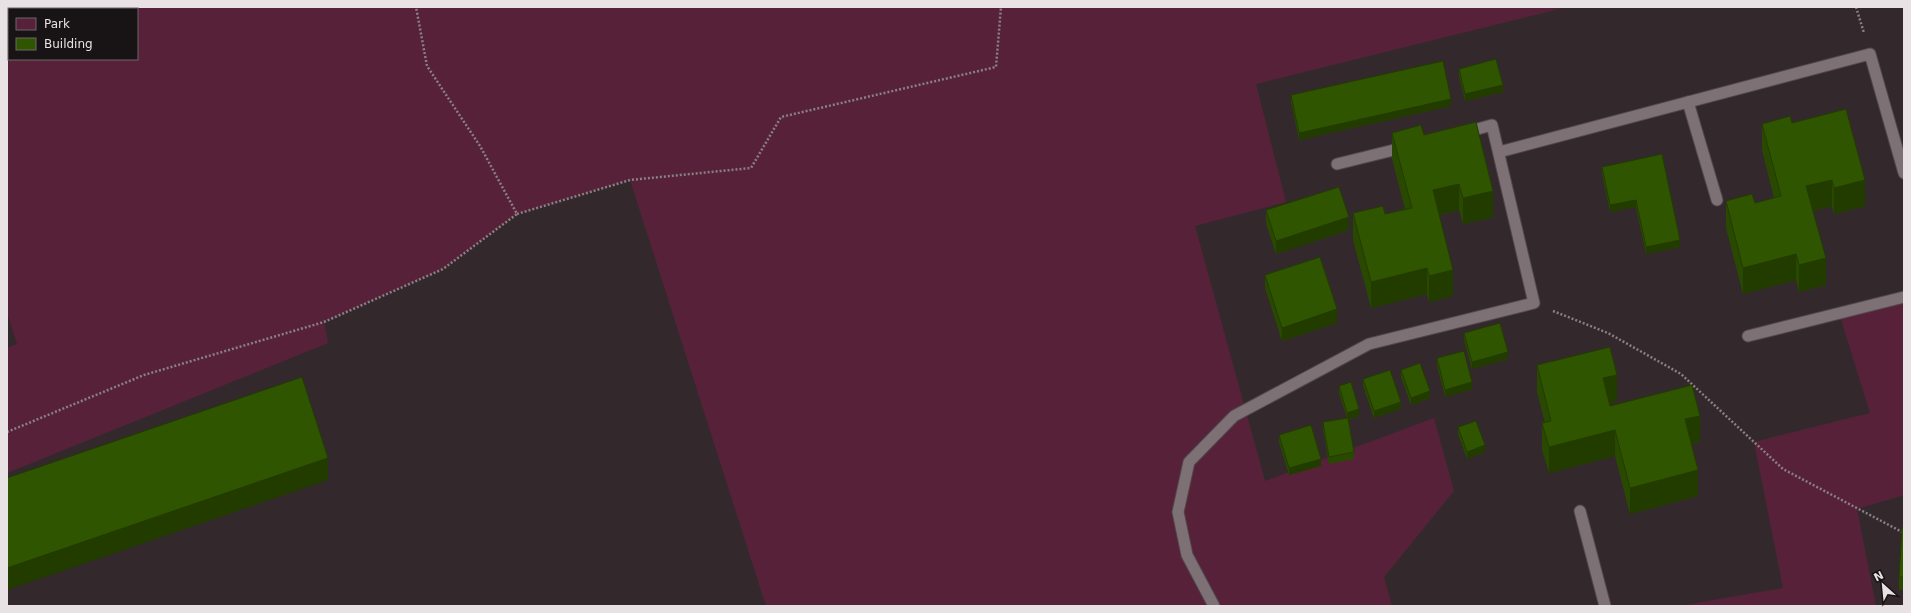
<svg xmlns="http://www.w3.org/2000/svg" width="1911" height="613" font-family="'DejaVu Sans',sans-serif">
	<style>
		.green { fill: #572239; fill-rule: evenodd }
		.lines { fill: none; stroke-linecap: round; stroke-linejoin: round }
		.service-casing { stroke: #51484b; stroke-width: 13 }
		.path { stroke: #898083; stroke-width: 2.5; stroke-dasharray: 2 2; stroke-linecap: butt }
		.service { stroke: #7d7175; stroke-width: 11 }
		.wall { fill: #294900 }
		.shaded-wall { fill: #223c00 }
		.building { fill: #305500; stroke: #223c00 }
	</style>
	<rect width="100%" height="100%" fill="#33292d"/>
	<g class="green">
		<path d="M7,7H1567L1256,84L1286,202L1195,226L1265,481L1434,418L1454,491L1384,577L1392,606H766L630,180L517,214L443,269L324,322L328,343L7,473V348L17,344L7,313ZM9,9H137V59H9Z"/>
		<path d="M1904,297V495L1857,509L1876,606H1679L1783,588L1754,442L1870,413L1839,313Z"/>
	</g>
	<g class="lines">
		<g class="service-casing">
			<g id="service">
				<path d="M1688,102L1717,200"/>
				<path d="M1499,152L1870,54L1904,173"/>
				<path d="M1337,164L1406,147"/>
				<path d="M1748,336L1904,297"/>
				<path d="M1580,511L1605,606"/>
				<path d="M1214,606L1187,555L1178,512L1189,462L1234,416L1369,344L1534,303L1492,125L1463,133"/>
			</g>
		</g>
		<g class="path">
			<path d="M1856,7L1864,33"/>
			<path d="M517,214L630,180L751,168L781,117L996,67L1001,7"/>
			<path d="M1553,311L1608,333L1681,374L1783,469L1904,533"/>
			<path d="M7,432L144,375L324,322L443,269L517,214L480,146L427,66L416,7"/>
		</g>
		<use href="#service" class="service"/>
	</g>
	<g class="wall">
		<path d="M1459,69L1503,92L1465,101L1459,76Z"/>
		<path d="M1291,95L1451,106L1299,140L1291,102Z"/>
		<path d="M1792,123L1865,206L1834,214L1832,206L1813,211L1826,285L1799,292L1796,280L1743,294L1726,228V201L1755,203L1774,198L1762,150V124Z"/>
		<path d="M1392,133L1424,135L1493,217L1463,224L1459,210L1439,215L1453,296L1429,302L1427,294L1371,308L1353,240V213L1385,214L1405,209L1392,159Z"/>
		<path d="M1662,154L1680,247L1646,254L1636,207L1610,212L1602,174V167Z"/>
		<path d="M1266,210L1349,230L1276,254L1266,224Z"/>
		<path d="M1265,275L1337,323L1282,341L1265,288Z"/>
		<path d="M1464,333L1508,359L1472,369L1464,340Z"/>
		<path d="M1437,358L1472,389L1445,397L1437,365Z"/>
		<path d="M1537,365L1617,401L1609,403L1610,406L1700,442L1691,444L1698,496L1630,514L1615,456L1549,473L1542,450V423H1545L1537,392Z"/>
		<path d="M1401,370L1430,398L1411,405L1401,377Z"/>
		<path d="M1363,379L1401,409L1374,418L1363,386Z"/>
		<path d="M1339,386L1359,416L1348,420L1354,452V459L1329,464L1323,430V422L1347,418L1339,393Z"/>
		<path d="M1458,427L1485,452L1467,459L1458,434Z"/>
		<path d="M1279,435L1321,466L1289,475L1279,442Z"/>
		<path d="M1904,528V590H1899V577Z"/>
	</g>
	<g class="shaded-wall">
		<path d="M1503,85V92L1465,101V94Z"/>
		<path d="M1451,99V106L1299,140V133Z"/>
		<path d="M1832,180V206L1806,212V186Z"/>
		<path d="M1865,180V206L1834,214V188Z"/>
		<path d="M1459,184V210L1433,216V190Z"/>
		<path d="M1493,191V217L1463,224V198Z"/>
		<path d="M1636,200V207L1610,212V205Z"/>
		<path d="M1349,217V230L1276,254V241Z"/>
		<path d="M1680,240V247L1646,254V247Z"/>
		<path d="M1796,254V280L1743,294V268Z"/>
		<path d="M1826,258V285L1799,292V265Z"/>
		<path d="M1427,268V294L1371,308V282Z"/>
		<path d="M1453,270V296L1429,302V276Z"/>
		<path d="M1337,309V323L1282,341V328Z"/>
		<path d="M1508,352V359L1472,369V362Z"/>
		<path d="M1617,375V401L1603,405V378Z"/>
		<path d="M1472,382V389L1445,397V390Z"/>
		<path d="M1430,391V398L1411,405V398Z"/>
		<path d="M1401,402V409L1374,418V411Z"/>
		<path d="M1359,409V416L1347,420V413Z"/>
		<path d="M1700,416V442L1685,445V419Z"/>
		<path d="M1615,430V456L1549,473V447Z"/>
		<path d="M1485,445V452L1467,459V452Z"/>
		<path d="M328,458V480L7,590V568Z"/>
		<path d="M1321,459V466L1289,475V468Z"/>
		<path d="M1698,470V496L1630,514V488Z"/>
	</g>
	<g class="building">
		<path d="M1496,59L1503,85L1465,94L1459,69Z"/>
		<path d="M1443,61L1451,99L1299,133L1291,95Z"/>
		<path d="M1846,109L1865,180L1834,188L1832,180L1806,186L1826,258L1799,265L1796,254L1743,268L1726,201L1752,194L1755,203L1781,196L1762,124L1790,116L1792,123Z"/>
		<path d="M1476,122L1493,191L1463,198L1459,184L1433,190L1453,270L1429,276L1427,268L1371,282L1353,213L1383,206L1385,214L1412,208L1392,133L1421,125L1424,135Z"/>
		<path d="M1662,154L1680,240L1646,247L1636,200L1610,205L1602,167Z"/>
		<path d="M1339,187L1349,217L1276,241L1266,210Z"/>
		<path d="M1320,257L1337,309L1282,328L1265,275Z"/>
		<path d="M1500,323L1508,352L1472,362L1464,333Z"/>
		<path d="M1610,347L1617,375L1603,378L1610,406L1692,385L1700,416L1685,419L1698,470L1630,488L1615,430L1549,447L1542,423L1551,421L1537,365Z"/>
		<path d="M1464,351L1472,382L1445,390L1437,358Z"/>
		<path d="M1420,363L1430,391L1411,398L1401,370Z"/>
		<path d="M1390,370L1401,402L1374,411L1363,379Z"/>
		<path d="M302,377L328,458L7,568V478Z"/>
		<path d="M1351,382L1359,409L1347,413L1339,386Z"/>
		<path d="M1348,418L1354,452L1329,457L1323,422Z"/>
		<path d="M1476,421L1485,445L1467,452L1458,427Z"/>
		<path d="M1311,425L1321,459L1289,468L1279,435Z"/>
		<path d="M1902,528H1904V577H1899Z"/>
	</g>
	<rect width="1911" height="613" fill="none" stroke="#e9e2e4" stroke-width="16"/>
	<rect x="8" y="8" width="130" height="52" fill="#181315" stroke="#6c6668"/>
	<rect x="16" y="18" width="20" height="12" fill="#572239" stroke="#6c6668"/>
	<text x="44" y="28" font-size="12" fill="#e9e2e4">Park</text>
	<rect x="16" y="38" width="20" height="12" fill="#305500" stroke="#6c6668"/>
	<text x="44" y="48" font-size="12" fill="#e9e2e4">Building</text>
	<g transform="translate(1883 585) rotate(333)" stroke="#181315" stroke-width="3" paint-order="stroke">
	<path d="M0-3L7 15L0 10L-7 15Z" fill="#e9e2e4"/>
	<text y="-6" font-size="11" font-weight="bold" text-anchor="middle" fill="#e9e2e4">N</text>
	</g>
</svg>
